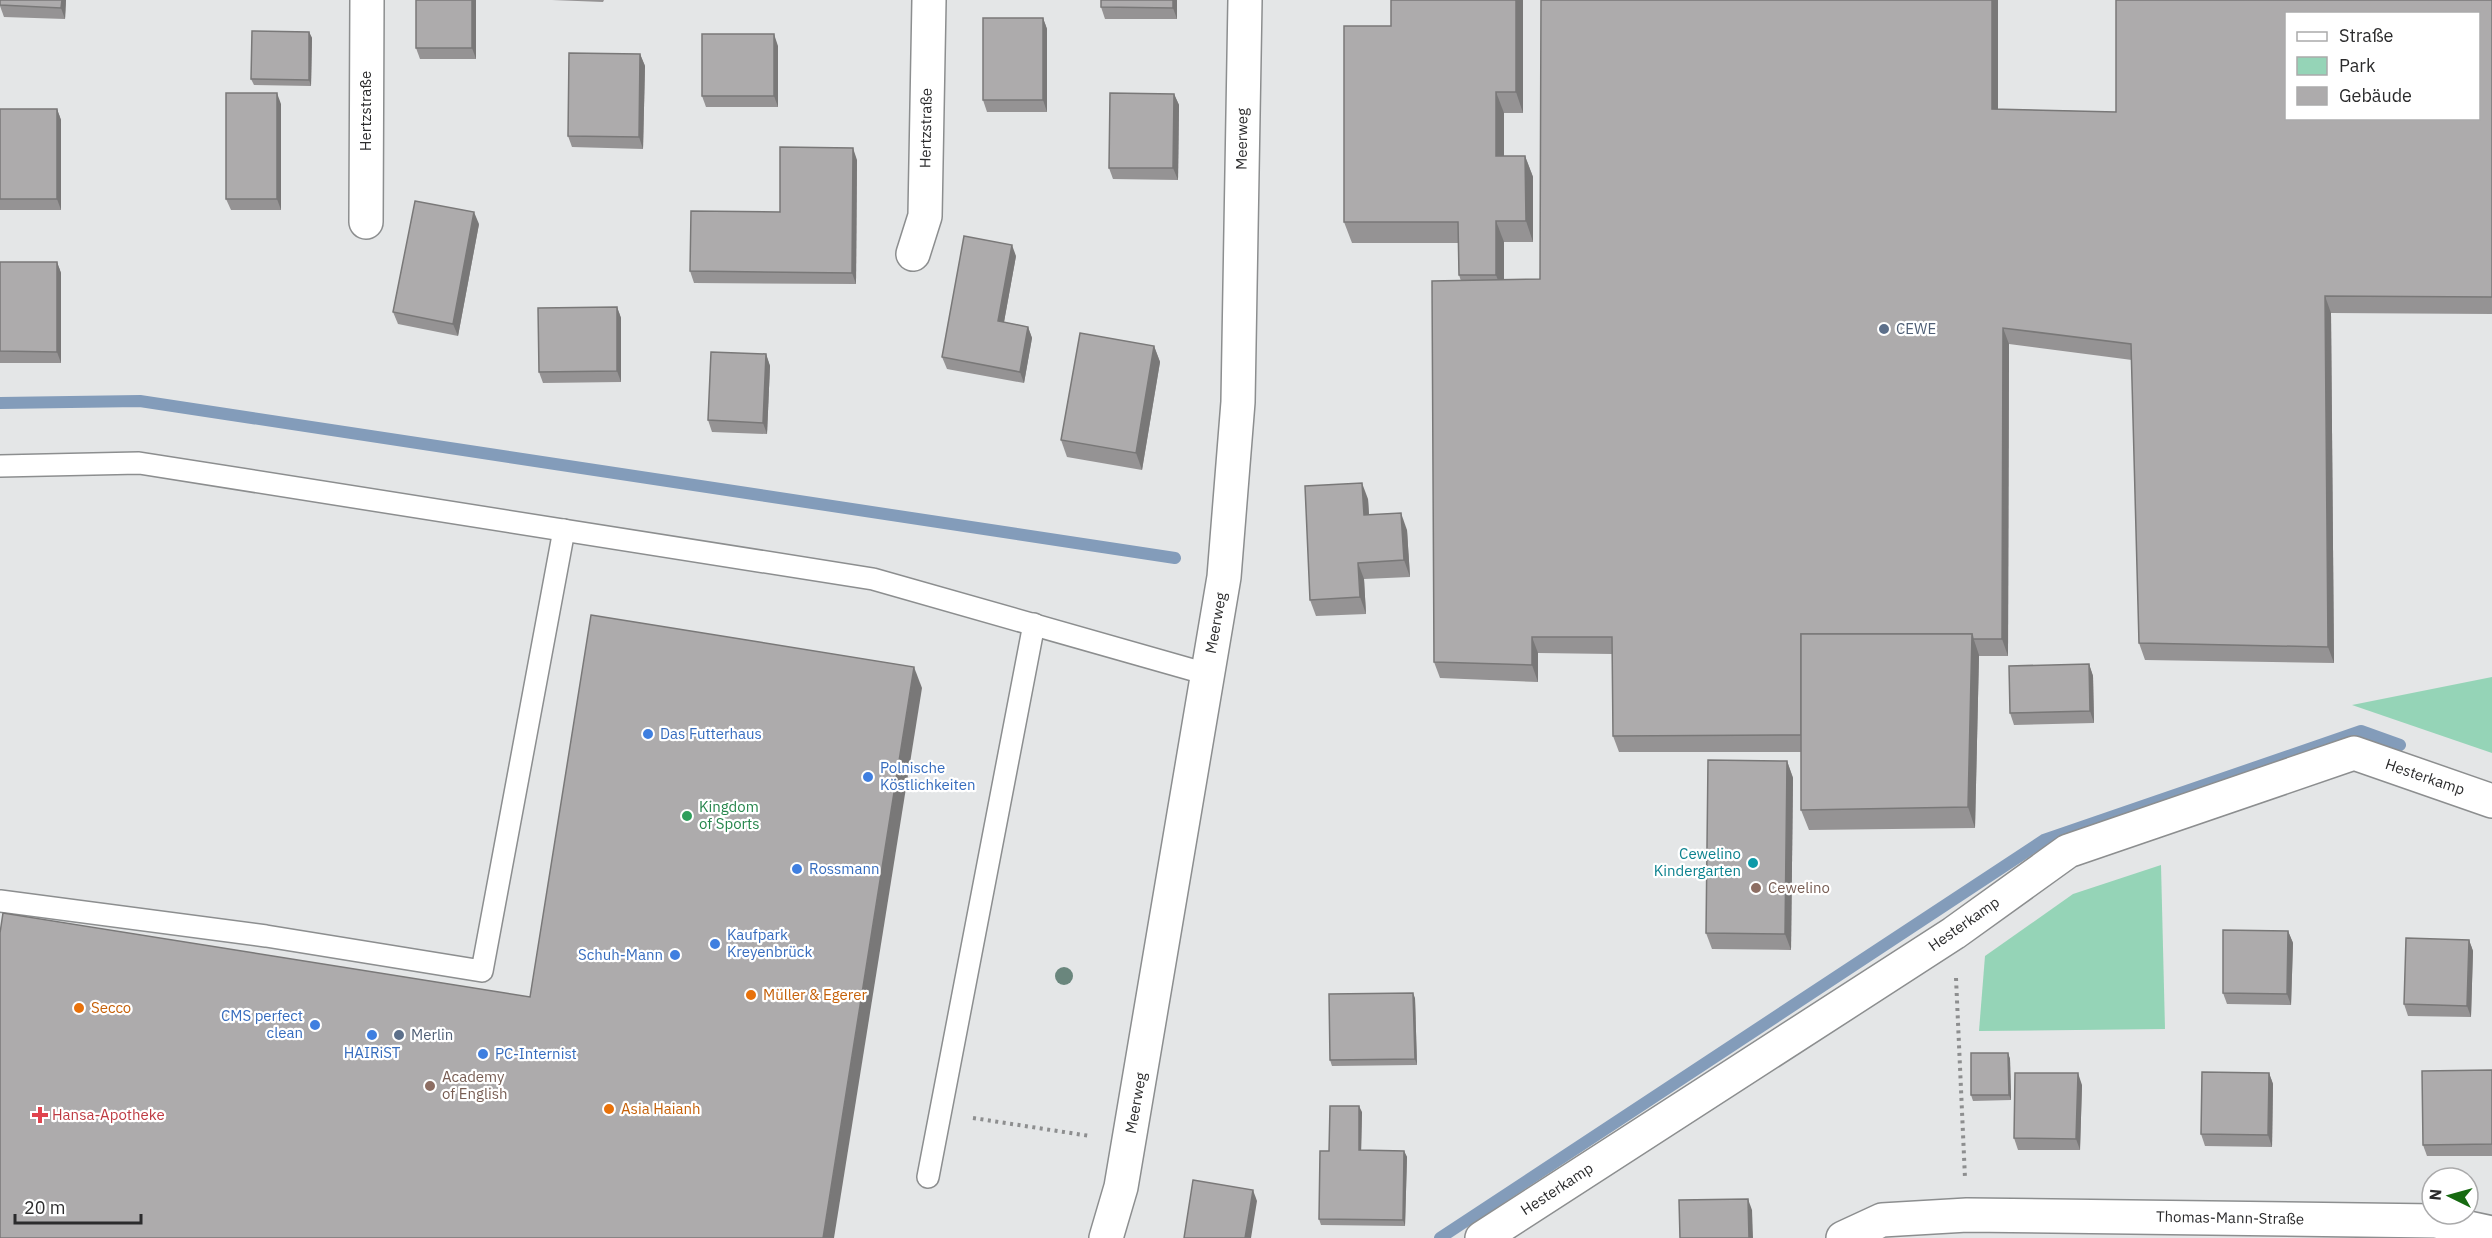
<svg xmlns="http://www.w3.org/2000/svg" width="2492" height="1238" font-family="'IBM Plex Sans',sans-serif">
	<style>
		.green { fill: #95d4b7 }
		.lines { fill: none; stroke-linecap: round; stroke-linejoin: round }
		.stream { stroke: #839cba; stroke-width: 12 }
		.lane-casing { stroke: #8c8e8f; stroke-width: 24 }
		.street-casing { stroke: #8c8e8f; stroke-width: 36 }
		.path { stroke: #8d8e8f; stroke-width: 4; stroke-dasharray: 3 4.5; stroke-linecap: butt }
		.lane { stroke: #fff; stroke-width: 21 }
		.street { stroke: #fff; stroke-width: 33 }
		.tree { fill: #6a867d }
		.wall { fill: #959394 }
		.shaded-wall { fill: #797878 }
		.building { fill: #adabac; stroke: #797878; stroke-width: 1.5; fill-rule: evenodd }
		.service-dot { fill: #5c6f8a; stroke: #fff; stroke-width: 2 }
		.shop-dot { fill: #3f7fe0; stroke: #fff; stroke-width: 2 }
		.leisure-dot { fill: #2e9e5b; stroke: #fff; stroke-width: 2 }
		.culture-dot { fill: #0f9aa8; stroke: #fff; stroke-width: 2 }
		.education-dot { fill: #8d6e63; stroke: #fff; stroke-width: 2 }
		.food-dot { fill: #e8710a; stroke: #fff; stroke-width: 2 }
		.health-dot { fill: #e0444e; stroke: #fff; stroke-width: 2 }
		.labels { text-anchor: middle; stroke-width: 4.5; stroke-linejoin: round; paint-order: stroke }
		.street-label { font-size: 15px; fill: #2b2b2c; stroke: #fff }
		.service-label { font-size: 15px; fill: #4e5e75; stroke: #fff; text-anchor: start }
		.shop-label { font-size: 15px; fill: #366cbe; stroke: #fff; text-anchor: start }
		.leisure-label { font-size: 15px; fill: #27864d; stroke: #fff; text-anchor: start }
		.culture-label { font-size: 15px; fill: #0d838f; stroke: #fff; text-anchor: end }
		.education-label { font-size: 15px; fill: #785e54; stroke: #fff; text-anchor: start }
		.food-label { font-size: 15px; fill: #c56008; stroke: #fff; text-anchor: start }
		.health-label { font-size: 15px; fill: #be3a42; stroke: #fff; text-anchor: start }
	</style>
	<rect width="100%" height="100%" fill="#e4e6e7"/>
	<g class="green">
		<path d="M2492,677V753L2352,705Z"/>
		<path d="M2161,865L2165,1029L1979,1031L1985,956L2073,894Z"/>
	</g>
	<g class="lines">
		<g class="stream">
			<path d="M0,403L140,401L1175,558"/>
			<path d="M1440,1238L2044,840L2361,731L2400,745"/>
		</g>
		<g class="lane-casing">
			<g id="lane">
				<path d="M0,466L139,463L873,579L1207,674"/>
				<path d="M0,901L266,936L482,971L564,530"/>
				<path d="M928,1177L1034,624"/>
			</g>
		</g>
		<g class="street-casing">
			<g id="street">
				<path d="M366,222L367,0"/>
				<path d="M913,254L925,216L929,0"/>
				<path d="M1106,1238L1121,1187L1224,577L1238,402L1245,0"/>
				<path d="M1482,1238L1954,933L2068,851L2354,753L2492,801"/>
				<path d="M1843,1238L1882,1220L1967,1215L2436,1221L2492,1233"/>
			</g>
		</g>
		<g class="path">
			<path d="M1956,978L1965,1178"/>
			<path d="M973,1118L1090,1136"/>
		</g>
		<use href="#lane" class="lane"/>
		<use href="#street" class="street"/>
	</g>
	<circle class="tree" cx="1064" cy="976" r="9"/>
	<g class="wall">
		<path d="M0,0H66L65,19L4,17L0,6Z"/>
		<path d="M416,0H476V59H420L416,48Z"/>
		<path d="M552,0H604L603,2Z"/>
		<path d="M1101,0H1177V19H1105L1101,7Z"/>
		<path d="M1523,0V113H1504V156H1525L1533,177V242H1504V280L1540,279L1998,0V109L2116,112L2492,0V314L2331,313L2334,663L2145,660L2139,643L2132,360L2009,344L2008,656H1979L1975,828L1809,830L1801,810V752H1619L1613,736L1612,654L1538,653V682L1440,678L1434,662L1461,281L1459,275L1458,243H1352L1344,222L1391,26Z"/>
		<path d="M1043,18L1047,29V112H987L983,100Z"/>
		<path d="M309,32L312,38L311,86L254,85L251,79Z"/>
		<path d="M778,46V107H706L702,96Z"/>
		<path d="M640,54L645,66L643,149L572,147L568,136Z"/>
		<path d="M1174,94L1179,105L1178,180L1113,179L1109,168Z"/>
		<path d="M281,104V210H231L226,199Z"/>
		<path d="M0,109H57L61,120V210H0Z"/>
		<path d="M857,160L856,284L694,283L690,271Z"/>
		<path d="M479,224L458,336L398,324L393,312Z"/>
		<path d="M1016,256L1004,322L1028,327L1032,338L1024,383L947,369L942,357Z"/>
		<path d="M0,262H57L61,273V363H0Z"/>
		<path d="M617,307L621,318V382L543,383L539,372Z"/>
		<path d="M1154,346L1160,362L1142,470L1067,457L1061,440Z"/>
		<path d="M766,354L770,366L767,434L712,432L708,420Z"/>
		<path d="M1368,499L1369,515L1407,530L1410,577L1364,579L1366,614L1316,616L1310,600Z"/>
		<path d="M2089,664L2093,676L2094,723L2014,725L2010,713Z"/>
		<path d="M1787,761L1793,778L1791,950L1712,949L1706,933Z"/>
		<path d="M2288,931L2293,943L2291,1005L2227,1004L2223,993Z"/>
		<path d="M2469,940L2473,951L2471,1017L2408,1016L2404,1004Z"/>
		<path d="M1415,998L1417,1065L1332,1066L1330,1060Z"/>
		<path d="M2008,1053L2010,1059L2011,1100L1973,1101L1971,1095Z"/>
		<path d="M2492,1070V1156H2427L2423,1145Z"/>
		<path d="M2269,1073L2273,1084L2272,1147L2205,1146L2201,1134Z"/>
		<path d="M2082,1085L2080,1150H2018L2014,1138Z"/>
		<path d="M1362,1112L1361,1150L1404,1151L1407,1157L1405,1226L1321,1225L1319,1219L1329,1151Z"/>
	</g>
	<g class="shaded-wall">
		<path d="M62,0H66L65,19L61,8Z"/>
		<path d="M472,0H476V59L472,48Z"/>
		<path d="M1173,0H1177V19L1173,8Z"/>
		<path d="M1516,0H1523V113L1516,92Z"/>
		<path d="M1992,0H1998V126L1992,109Z"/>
		<path d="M1043,18L1047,29V112L1043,100Z"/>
		<path d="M309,32L312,38L311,86L309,80Z"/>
		<path d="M774,34L778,46V107L774,96Z"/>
		<path d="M640,54L645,66L643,149L639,137Z"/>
		<path d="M1496,92L1504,113V177L1496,156Z"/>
		<path d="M277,93L281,104V210L277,199Z"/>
		<path d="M1174,94L1179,105L1178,180L1173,168Z"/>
		<path d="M57,109L61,120V210L57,199Z"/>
		<path d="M853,148L857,160L856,284L852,273Z"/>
		<path d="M1525,156L1533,177V242L1526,221Z"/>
		<path d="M474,212L479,224L458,336L453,324Z"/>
		<path d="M1496,221L1504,242V296L1496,275Z"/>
		<path d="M1012,245L1016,256L1002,333L998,321Z"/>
		<path d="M57,262L61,273V363L57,352Z"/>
		<path d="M2325,296L2331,313L2334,663L2328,647Z"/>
		<path d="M617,307L621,318V382L617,371Z"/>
		<path d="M1028,327L1032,338L1024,383L1020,372Z"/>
		<path d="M2003,328L2009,344L2008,656L2002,639Z"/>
		<path d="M1154,346L1160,362L1142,470L1136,453Z"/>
		<path d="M766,354L770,366L767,434L763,423Z"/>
		<path d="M1362,483L1368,499L1370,532L1364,515Z"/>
		<path d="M1401,513L1407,530L1410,577L1404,560Z"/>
		<path d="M1358,563L1364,579L1366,614L1360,597Z"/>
		<path d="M1972,634L1979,655L1975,828L1968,807Z"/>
		<path d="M1532,637L1538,653V682L1532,665Z"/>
		<path d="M2089,664L2093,676L2094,723L2090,711Z"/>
		<path d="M914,667L922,688L834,1238H823Z"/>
		<path d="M1787,761L1793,778L1791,950L1785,934Z"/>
		<path d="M2288,931L2293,943L2291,1005L2287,994Z"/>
		<path d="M2469,940L2473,951L2471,1017L2467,1006Z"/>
		<path d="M1413,993L1415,998L1417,1065L1415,1059Z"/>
		<path d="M2008,1053L2010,1059L2011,1100L2009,1095Z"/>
		<path d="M2078,1073L2082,1085L2080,1150L2076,1139Z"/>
		<path d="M2269,1073L2273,1084L2272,1147L2268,1135Z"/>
		<path d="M1359,1106L1362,1112L1361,1156L1359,1150Z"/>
		<path d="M1404,1151L1407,1157L1405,1226L1403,1220Z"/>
		<path d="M1253,1190L1257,1201L1251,1238H1245Z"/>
		<path d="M1748,1199L1752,1210L1753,1238H1749Z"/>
	</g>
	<g class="building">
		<path d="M0,0H62L61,8L0,5Z"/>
		<rect x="416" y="0" width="56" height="48"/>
		<path d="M1101,0H1173V8L1101,7Z"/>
		<path d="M1391,0H1516V92H1496V156H1525L1526,221H1496V275H1459L1458,222H1344V26H1391Z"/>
		<path d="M1541,0H1992V109L2116,112V0H2492V297L2325,296L2328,647L2139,643L2131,344L2003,328L2002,639H1973L1972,634H1801V735L1613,736L1612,637H1532V665L1434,662L1432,281L1540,279ZM2286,14H2478V118H2286Z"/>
		<rect x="983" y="18" width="60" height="82"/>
		<path d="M252,31L309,32V80L251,79Z"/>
		<rect x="702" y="34" width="72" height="62"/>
		<path d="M569,53L640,54L639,137L568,136Z"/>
		<rect x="226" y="93" width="51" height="106"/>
		<path d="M1110,93L1174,94L1173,168H1109Z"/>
		<rect x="0" y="109" width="57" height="90"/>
		<path d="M780,147L853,148L852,273L690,271L691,211L780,212Z"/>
		<path d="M415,201L474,212L453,324L393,312Z"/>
		<path d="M964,236L1012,245L998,321L1028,327L1020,372L942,357Z"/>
		<path d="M0,262H57V352L0,351Z"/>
		<path d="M617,307V371L539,372L538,308Z"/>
		<path d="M1080,333L1154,346L1136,453L1061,440Z"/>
		<path d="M711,352L766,354L763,423L708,420Z"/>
		<path d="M1362,483L1364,515L1401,513L1404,560L1358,563L1360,597L1310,600L1305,486Z"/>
		<path d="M591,615L914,667L823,1238H0V933L3,913L530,997Z"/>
		<path d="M1801,634H1972L1968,807L1801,810Z"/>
		<path d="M2089,664L2090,711L2010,713L2009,666Z"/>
		<path d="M1708,760L1787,761L1785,934L1706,933Z"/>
		<path d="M2223,930L2288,931L2287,994L2223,993Z"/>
		<path d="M2406,938L2469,940L2467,1006L2404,1004Z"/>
		<path d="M1413,993L1415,1059L1330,1060L1329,994Z"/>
		<path d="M1971,1053H2008L2009,1095H1971Z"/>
		<path d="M2492,1070V1144L2423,1145L2422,1071Z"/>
		<path d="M2202,1072L2269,1073L2268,1135L2201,1134Z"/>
		<path d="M2015,1073H2078L2076,1139L2014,1138Z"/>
		<path d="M1330,1106H1359V1150L1404,1151L1403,1220L1319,1219L1320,1151H1329Z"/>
		<path d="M1193,1180L1253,1190L1245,1238H1184Z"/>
		<path d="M1748,1199L1749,1238H1680L1679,1200Z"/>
	</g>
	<g class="service-dot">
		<circle cx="1884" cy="329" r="6"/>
		<circle cx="399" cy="1035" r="6"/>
	</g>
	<g class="shop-dot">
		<circle cx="648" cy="734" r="6"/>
		<circle cx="868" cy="777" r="6"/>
		<circle cx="797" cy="869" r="6"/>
		<circle cx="715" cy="944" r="6"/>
		<circle cx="675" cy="955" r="6"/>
		<circle cx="315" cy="1025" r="6"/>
		<circle cx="372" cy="1035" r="6"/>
		<circle cx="483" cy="1054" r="6"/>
	</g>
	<circle class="leisure-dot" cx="687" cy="816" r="6"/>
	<circle class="culture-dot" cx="1753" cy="863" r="6"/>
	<g class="education-dot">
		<circle cx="1756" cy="888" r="6"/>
		<circle cx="430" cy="1086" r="6"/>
	</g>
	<g class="food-dot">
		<circle cx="751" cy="995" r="6"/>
		<circle cx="79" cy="1008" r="6"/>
		<circle cx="609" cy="1109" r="6"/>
	</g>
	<path class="health-dot" d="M37 1106h6v6h6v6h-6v6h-6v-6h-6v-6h6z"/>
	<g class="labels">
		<g class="street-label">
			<text transform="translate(366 111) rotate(-90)" y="5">Hertzstraße</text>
			<text transform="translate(926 128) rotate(-89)" y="5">Hertzstraße</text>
			<text transform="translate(1242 139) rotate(-89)" y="5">Meerweg</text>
			<text transform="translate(1216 623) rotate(-80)" y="5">Meerweg</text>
			<text transform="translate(2425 777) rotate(19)" y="5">Hesterkamp</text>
			<text transform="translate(1964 924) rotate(-35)" y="5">Hesterkamp</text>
			<text transform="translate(1136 1103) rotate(-80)" y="5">Meerweg</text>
			<text transform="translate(1557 1189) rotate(-33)" y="5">Hesterkamp</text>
			<text transform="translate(2230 1218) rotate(1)" y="5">Thomas-Mann-Straße</text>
		</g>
		<g class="service-label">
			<text x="1896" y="334">CEWE</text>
			<text x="411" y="1040">Merlin</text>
		</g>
		<g class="shop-label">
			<text x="660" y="739">Das Futterhaus</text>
			<text x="880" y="773">Polnische<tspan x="880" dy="17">Köstlichkeiten</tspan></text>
			<text x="809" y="874">Rossmann</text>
			<text x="727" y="940">Kaufpark<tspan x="727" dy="17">Kreyenbrück</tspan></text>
			<text x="663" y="960" text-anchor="end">Schuh-Mann</text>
			<text x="303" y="1021" text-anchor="end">CMS perfect<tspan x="303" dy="17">clean</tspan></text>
			<text x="372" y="1058" text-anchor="middle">HAIRiST</text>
			<text x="495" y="1059">PC-Internist</text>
		</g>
		<g class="leisure-label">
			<text x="699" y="812">Kingdom<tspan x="699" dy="17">of Sports</tspan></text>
		</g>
		<g class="culture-label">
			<text x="1741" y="859">Cewelino<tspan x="1741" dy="17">Kindergarten</tspan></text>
		</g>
		<g class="education-label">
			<text x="1768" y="893">Cewelino</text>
			<text x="442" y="1082">Academy<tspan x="442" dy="17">of English</tspan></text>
		</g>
		<g class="food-label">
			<text x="763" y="1000">Müller &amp; Egerer</text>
			<text x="91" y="1013">Secco</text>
			<text x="621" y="1114">Asia Haianh</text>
		</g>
		<g class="health-label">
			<text x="52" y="1120">Hansa-Apotheke</text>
		</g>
	</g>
	<rect x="2285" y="12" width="195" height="108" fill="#ffffff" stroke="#aaaaab" stroke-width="1.5"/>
	<rect x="2297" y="32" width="30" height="9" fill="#ffffff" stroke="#aaaaab" stroke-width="1.5"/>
	<text x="2339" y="42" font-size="18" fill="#2b2b2c">Straße</text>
	<rect x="2297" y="57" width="30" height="18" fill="#95d4b7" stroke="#aaaaab" stroke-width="1.5"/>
	<text x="2339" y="72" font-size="18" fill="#2b2b2c">Park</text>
	<rect x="2297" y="87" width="30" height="18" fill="#adabac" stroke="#aaaaab" stroke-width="1.5"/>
	<text x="2339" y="102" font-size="18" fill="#2b2b2c">Gebäude</text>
	<g transform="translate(2450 1196) rotate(275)"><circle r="28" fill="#ffffff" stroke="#aaaaab" stroke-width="1.5"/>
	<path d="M0-4.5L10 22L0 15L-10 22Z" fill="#166a10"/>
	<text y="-9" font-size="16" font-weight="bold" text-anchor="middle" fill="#2b2b2c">N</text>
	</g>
	<path d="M15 1214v9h126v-9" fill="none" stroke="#2b2b2c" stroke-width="3"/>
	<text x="24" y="1214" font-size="18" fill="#2b2b2c" stroke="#ffffff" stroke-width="4.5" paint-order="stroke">20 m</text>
</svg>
